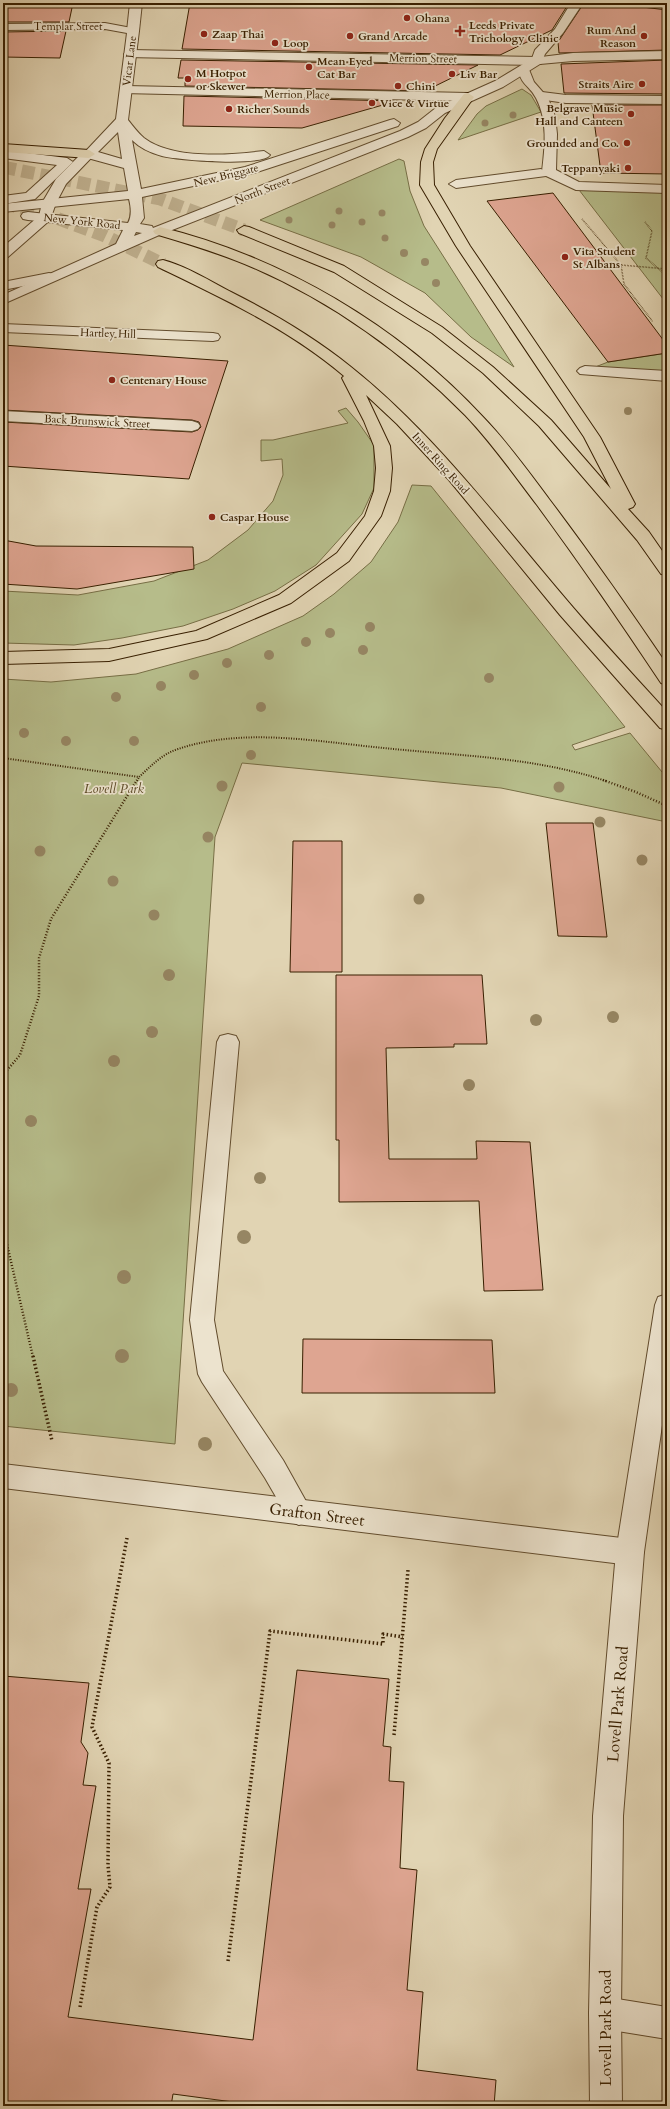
<svg xmlns="http://www.w3.org/2000/svg" width="670" height="2109" font-family="Cardo,serif">
	<style>
		.green { fill: #b6bc8a; stroke: #776e45 }
		.building { fill: #dea591; stroke: #381f00 }
		.lines { fill: none; stroke-linecap: round; stroke-linejoin: round }
		.motorway-tunnel { stroke: #bfb08f; stroke-width: 13; stroke-dasharray: 13 6; stroke-linecap: butt }
		.service-casing { stroke: #624c2d; stroke-width: 2 }
		.pedestrian-casing { stroke: #624c2d; stroke-width: 2 }
		.minor-casing { stroke: #624c2d; stroke-width: 2 }
		.tertiary-casing { stroke: #624c2d; stroke-width: 2 }
		.motorway-casing { stroke: #381f00; stroke-width: 2 }
		.path-far3 { stroke: #381f00; stroke-width: 1.5; stroke-dasharray: 0.5 1; stroke-linecap: butt }
		.path-far2 { stroke: #381f00; stroke-width: 2; stroke-dasharray: 1 1.5; stroke-linecap: butt }
		.path-far1 { stroke: #381f00; stroke-width: 2.5; stroke-dasharray: 1 2; stroke-linecap: butt }
		.path { stroke: #381f00; stroke-width: 3.5; stroke-dasharray: 1.5 2.5; stroke-linecap: butt }
		.service { fill: #ece3ce; fill-rule: evenodd }
		.pedestrian { fill: #ece3ce; fill-rule: evenodd }
		.minor { fill: #ece3ce; fill-rule: evenodd }
		.tertiary { fill: #ece3ce; fill-rule: evenodd }
		.motorway { fill: #e1d4b3; fill-rule: evenodd }
		.tree { fill: #968663 }
		.poi-dot { fill: #8f2418; stroke: #ece3ce; stroke-width: 1.5 }
		.labels { text-anchor: middle; stroke-width: 3.5; stroke-linejoin: round; paint-order: stroke }
		.far-poi-label { font-size: 11px; font-weight: bold; fill: #381f00; stroke: #ece3ce; text-anchor: start }
		.far-street-label { font-size: 11px; fill: #381f00; stroke: #ece3ce }
		.park-label { font-size: 13px; font-style: italic; fill: #584622; stroke: #ece3ce }
		.near-street-label { font-size: 16px; fill: #381f00; stroke: #ece3ce }
	</style>
	<rect width="100%" height="100%" fill="#e1d4b3"/>
	<filter id="stains"><feTurbulence type="fractalNoise" baseFrequency=".005" numOctaves="4"/><feColorMatrix values="0 0 0 0 .2 0 0 0 0 .09 0 0 0 0 .02 0 0 0 .5 -.17"/></filter>
	<radialGradient id="worn" r=".72"><stop offset=".6" stop-color="#630" stop-opacity="0"/><stop offset="1" stop-color="#630" stop-opacity=".3"/></radialGradient>
	<g class="green">
		<path d="M522,89L531,95L541,112L458,140L477,114L486,106Z"/>
		<path d="M399,159L404,161L410,191L424,226L514,367L471,337L425,293L361,257L260,220Z"/>
		<path d="M576,186L667,189V304Z"/>
		<path d="M667,353V376L585,371L608,362Z"/>
		<path d="M346,408L358,422L374,445V488L362,514L316,565L275,591L233,609L183,626L122,638L74,645L3,643V591L78,595L154,581L208,560L248,530L273,501L283,475L282,459L261,461V440H273L348,423L338,411Z"/>
		<path d="M412,485L431,486L625,727L572,745L575,750L630,733L667,778V822L501,788L242,763L215,837L175,1444L3,1426V679L51,682L136,674L228,649L303,616L334,594L371,562L398,522Z"/>
	</g>
	<g class="building">
		<path d="M3,3H73L69,22H3Z"/>
		<path d="M190,3H569L552,30L500,55L182,49Z"/>
		<path d="M584,3H609L667,10V50L559,53L558,42Z"/>
		<path d="M3,31V32L66,31L60,58L3,57Z"/>
		<path d="M181,60L478,65L425,91L185,86V78H178Z"/>
		<path d="M667,60V94L564,93L561,64Z"/>
		<path d="M184,96L397,101L302,128L183,126Z"/>
		<path d="M592,105H667V174L601,173Z"/>
		<path d="M553,193L667,345V353L608,362L487,201Z"/>
		<path d="M3,345L228,361L189,479L3,466V422L192,432L198,430L201,427L199,422L192,420L3,410Z"/>
		<path d="M3,540L36,546L193,547L194,569L77,589L3,584Z"/>
		<path d="M546,823H593L607,937L558,936Z"/>
		<path d="M293,841H342V972H290Z"/>
		<path d="M336,975H482L487,1044H454V1047L386,1048L389,1159H477L476,1141L530,1142L543,1290L484,1291L479,1201L339,1202V1140H336Z"/>
		<path d="M303,1339L492,1340L495,1393H302Z"/>
		<path d="M297,1670L389,1679L383,1746L391,1747L389,1781L404,1782L400,1868L417,1870L407,1990L423,1992L417,2070L496,2080L494,2106H263L173,2094L171,2106H3V1676L89,1683L81,1742L88,1753L83,1785L96,1786L78,1889H91L68,2017L253,2040Z"/>
	</g>
	<g class="lines">
		<g class="motorway-tunnel">
			<path d="M3,167L160,199L244,230"/>
			<path d="M3,203L51,216L105,236L163,264"/>
		</g>
		<g class="service-casing">
			<g id="service">
				<path d="M126,86L468,93L474,97L468,101L122,93L120,90Z"/>
				<path d="M542,92L566,95L667,96V104L566,103L538,99L536,96Z"/>
				<path d="M89,150L95,154L66,184L56,203L50,220L8,257L3,258V247L39,216L42,203L56,179L84,151Z"/>
				<path d="M228,1034L236,1036L239,1042L214,1320L223,1371L283,1460L312,1512L308,1521L299,1525L290,1521L265,1478L202,1382L198,1374L190,1320L217,1042L220,1036Z"/>
				<path d="M605,1997L667,2007V2039L605,2029L594,2024L589,2013L594,2002Z"/>
			</g>
		</g>
		<g class="pedestrian-casing">
			<g id="pedestrian">
				<path d="M130,50L537,57L543,61L537,65L126,57L124,54Z"/>
				<path d="M3,150L67,158L73,162L35,199L3,204V196L26,193L57,165L3,158Z"/>
				<path d="M541,169L548,173L546,176L456,188L449,184L456,180Z"/>
				<path d="M585,366L667,371V381L580,374L577,371L580,368Z"/>
			</g>
		</g>
		<g class="minor-casing">
			<g id="minor">
				<path d="M130,3H142L139,31L133,34L127,31Z"/>
				<path d="M571,3H583L563,33L545,54L541,64H533L531,61L535,50L555,29Z"/>
				<path d="M524,66L528,67L534,82L548,98L555,116L557,134L556,170L579,182L667,185V193L576,190L544,175L542,172C545,147 548,121 536,98C530,86 522,86 518,70Z"/>
				<path d="M49,273L54,274L56,277L54,280L3,290V282Z"/>
				<path d="M3,324L213,333L218,334L220,337L218,340L213,341L3,332Z"/>
				<path d="M3,411L192,421L198,423L200,426L198,429L192,431L3,421Z"/>
				<path d="M3,1464L630,1539L640,1543L644,1552L640,1561L630,1565L3,1488Z"/>
			</g>
		</g>
		<g class="tertiary-casing">
			<g id="tertiary">
				<path d="M105,23L137,29L139,31L128,120C133,126 138,133 144,138C173,160 230,155 264,151L270,155C262,167 177,160 162,156C151,153 140,148 132,140L141,189L245,167L390,120L394,119L400,123L398,126L254,173L142,197L144,218L140,224L152,226L153,228L400,131L418,122L437,107L495,81L533,58L573,53L667,51V59L573,61L540,64L503,87L445,113L426,128L408,137L157,236L3,304V295L116,244L123,230L28,220L23,219L21,216L23,213L28,212L128,223C132,216 131,207 129,199L3,212V204L128,191L124,168L84,157L83,154L116,119L127,33L105,29L3,30V24ZM118,132L122,159L98,152ZM136,232L142,233L134,236Z"/>
				<path d="M667,1294V1390L644,1552L623,1816L621,2013L622,2106H590L589,2013L593,1816L616,1552L655,1305L658,1297Z"/>
			</g>
		</g>
		<g class="motorway-casing">
			<g id="motorway">
				<path d="M468,93L474,97L437,149L433,162L434,185L470,246L600,437L635,504L633,507L628,509L649,532L667,558V575L661,574L637,540L539,426L483,373L432,333L334,272L239,233L237,230L244,226L249,227L344,266L442,327L493,367L551,420L611,489L584,437L456,246L420,185L421,162L425,149L445,118L464,94Z"/>
				<path d="M3,144L89,150L95,154L89,158L3,152Z"/>
				<path d="M160,227C282,257 398,325 484,418C508,443 528,471 549,499C590,553 629,609 667,665V685L661,683C621,623 580,563 537,505C514,475 492,443 465,415C405,354 332,302 254,268C222,254 189,244 155,234L153,231Z"/>
				<path d="M163,260C186,266 210,281 231,292C273,313 314,337 351,367C431,431 493,513 559,591C594,633 631,672 667,712V730L660,728L560,615L449,480L397,424L366,395L390,446L392,468L390,491L381,516L349,561L291,603L207,639L109,661L3,664V652L109,649L196,631L279,595L337,553L365,516L374,491L376,468L374,446L364,421L342,378L344,376C289,329 222,298 158,267L156,264L158,261Z"/>
			</g>
		</g>
		<g class="path-far3">
			<path d="M582,219L621,265L624,284L653,322"/>
			<path d="M645,222L652,231L646,258L667,276"/>
			<path d="M621,265L667,269"/>
		</g>
		<g class="path-far2">
			<path d="M3,758L139,777C151,766 162,754 178,749C246,726 324,743 394,749C464,756 538,758 606,781"/>
			<path d="M137,781L139,777"/>
		</g>
		<g class="path-far1">
			<path d="M603,780L636,792L667,806"/>
			<path d="M3,1075L20,1055L39,996V958L51,919L137,780"/>
			<path d="M3,1227L33,1357"/>
		</g>
		<g class="path">
			<path d="M33,1356L52,1441"/>
			<path d="M394,1735L408,1570"/>
			<path d="M228,1961L270,1631L383,1644V1634L403,1637"/>
			<path d="M80,2007L97,1907L110,1887L108,1865L109,1763L92,1727L127,1538"/>
		</g>
		<use href="#service" class="service"/>
		<use href="#pedestrian" class="pedestrian"/>
		<use href="#minor" class="minor"/>
		<use href="#tertiary" class="tertiary"/>
		<use href="#motorway" class="motorway"/>
	</g>
	<g class="tree">
		<circle cx="513" cy="115" r="3.5"/>
		<circle cx="485" cy="123" r="3.5"/>
		<circle cx="339" cy="211" r="3.5"/>
		<circle cx="382" cy="213" r="3.5"/>
		<circle cx="289" cy="220" r="3.5"/>
		<circle cx="362" cy="222" r="3.5"/>
		<circle cx="332" cy="225" r="3.5"/>
		<circle cx="385" cy="238" r="3.5"/>
		<circle cx="404" cy="253" r="4"/>
		<circle cx="425" cy="262" r="4"/>
		<circle cx="436" cy="283" r="4"/>
		<circle cx="628" cy="411" r="4"/>
		<circle cx="370" cy="627" r="5"/>
		<circle cx="330" cy="633" r="5"/>
		<circle cx="306" cy="642" r="5"/>
		<circle cx="363" cy="650" r="5"/>
		<circle cx="269" cy="655" r="5"/>
		<circle cx="227" cy="663" r="5"/>
		<circle cx="194" cy="675" r="5"/>
		<circle cx="489" cy="678" r="5"/>
		<circle cx="161" cy="686" r="5"/>
		<circle cx="116" cy="697" r="5"/>
		<circle cx="261" cy="707" r="5"/>
		<circle cx="24" cy="733" r="5"/>
		<circle cx="66" cy="741" r="5"/>
		<circle cx="134" cy="741" r="5"/>
		<circle cx="251" cy="755" r="5"/>
		<circle cx="222" cy="786" r="5.5"/>
		<circle cx="559" cy="787" r="5.5"/>
		<circle cx="600" cy="822" r="5.5"/>
		<circle cx="208" cy="837" r="5.5"/>
		<circle cx="40" cy="851" r="5.5"/>
		<circle cx="642" cy="860" r="5.5"/>
		<circle cx="113" cy="881" r="5.5"/>
		<circle cx="419" cy="899" r="5.5"/>
		<circle cx="154" cy="915" r="5.5"/>
		<circle cx="169" cy="975" r="6"/>
		<circle cx="613" cy="1017" r="6"/>
		<circle cx="536" cy="1020" r="6"/>
		<circle cx="152" cy="1032" r="6"/>
		<circle cx="114" cy="1061" r="6"/>
		<circle cx="469" cy="1085" r="6"/>
		<circle cx="31" cy="1121" r="6"/>
		<circle cx="260" cy="1178" r="6"/>
		<circle cx="244" cy="1237" r="7"/>
		<circle cx="124" cy="1277" r="7"/>
		<circle cx="122" cy="1356" r="7"/>
		<circle cx="11" cy="1390" r="7"/>
		<circle cx="205" cy="1444" r="7"/>
	</g>
	<g class="poi-dot">
		<circle cx="407" cy="18" r="4"/>
		<path d="M458 25h4v4h4v4h-4v4h-4v-4h-4v-4h4z"/>
		<circle cx="204" cy="34" r="4"/>
		<circle cx="350" cy="36" r="4"/>
		<circle cx="644" cy="36" r="4"/>
		<circle cx="275" cy="43" r="4"/>
		<circle cx="309" cy="67" r="4"/>
		<circle cx="452" cy="74" r="4"/>
		<circle cx="188" cy="79" r="4"/>
		<circle cx="642" cy="84" r="4"/>
		<circle cx="398" cy="86" r="4"/>
		<circle cx="372" cy="103" r="4"/>
		<circle cx="229" cy="109" r="4"/>
		<circle cx="631" cy="114" r="4"/>
		<circle cx="627" cy="143" r="4"/>
		<circle cx="628" cy="168" r="4"/>
		<circle cx="565" cy="257" r="4"/>
		<circle cx="112" cy="380" r="4"/>
		<circle cx="212" cy="517" r="4"/>
	</g>
	<g class="labels">
		<g class="far-poi-label">
			<text x="415" y="22">Ohana</text>
			<text x="469" y="29">Leeds Private<tspan x="469" dy="13">Trichology Clinic</tspan></text>
			<text x="636" y="34" text-anchor="end">Rum And<tspan x="636" dy="13">Reason</tspan></text>
			<text x="212" y="38">Zaap Thai</text>
			<text x="358" y="40">Grand Arcade</text>
			<text x="283" y="47">Loop</text>
			<text x="317" y="65">Mean Eyed<tspan x="317" dy="13">Cat Bar</tspan></text>
			<text x="196" y="77">M Hotpot<tspan x="196" dy="13">or Skewer</tspan></text>
			<text x="460" y="78">Liv Bar</text>
			<text x="634" y="88" text-anchor="end">Straits Aire</text>
			<text x="406" y="90">Chini</text>
			<text x="380" y="107">Vice &amp; Virtue</text>
			<text x="623" y="112" text-anchor="end">Belgrave Music<tspan x="623" dy="13">Hall and Canteen</tspan></text>
			<text x="237" y="113">Richer Sounds</text>
			<text x="619" y="147" text-anchor="end">Grounded and Co.</text>
			<text x="620" y="172" text-anchor="end">Teppanyaki</text>
			<text x="573" y="255">Vita Student<tspan x="573" dy="13">St Albans</tspan></text>
			<text x="120" y="384">Centenary House</text>
			<text x="220" y="521">Caspar House</text>
		</g>
		<g class="far-street-label">
			<text x="68" y="30">Templar Street</text>
			<text transform="translate(423 58) rotate(1)" y="4">Merrion Street</text>
			<text transform="translate(129 61) rotate(-83)" y="4">Vicar Lane</text>
			<text transform="translate(297 94) rotate(1)" y="4">Merrion Place</text>
			<text transform="translate(226 175) rotate(-14)" y="4">New Briggate</text>
			<text transform="translate(262 190) rotate(-21)" y="4">North Street</text>
			<text transform="translate(82 221) rotate(6)" y="4">New York Road</text>
			<text transform="translate(108 333) rotate(2)" y="4">Hartley Hill</text>
			<text transform="translate(97 421) rotate(3)" y="4">Back Brunswick Street</text>
			<text transform="translate(441 463) rotate(48)" y="4">Inner Ring Road</text>
		</g>
		<g class="park-label">
			<text x="114" y="793">Lovell Park</text>
		</g>
		<g class="near-street-label">
			<text transform="translate(317 1514) rotate(7)" y="6">Grafton Street</text>
			<text transform="translate(617 1704) rotate(-85)" y="6">Lovell Park Road</text>
			<text transform="translate(605 2028) rotate(-90)" y="6">Lovell Park Road</text>
		</g>
	</g>
	<rect width="670" height="2109" fill="none" stroke="#e1d4b3" stroke-width="16"/>
	<rect x="4" y="4" width="662" height="2101" fill="none" stroke="#381f00" stroke-width="2"/>
	<rect x="8" y="8" width="654" height="2093" fill="none" stroke="#381f00"/>
	<rect width="100%" height="100%" filter="url(#stains)"/>
	<rect width="100%" height="100%" fill="url(#worn)"/>
</svg>
